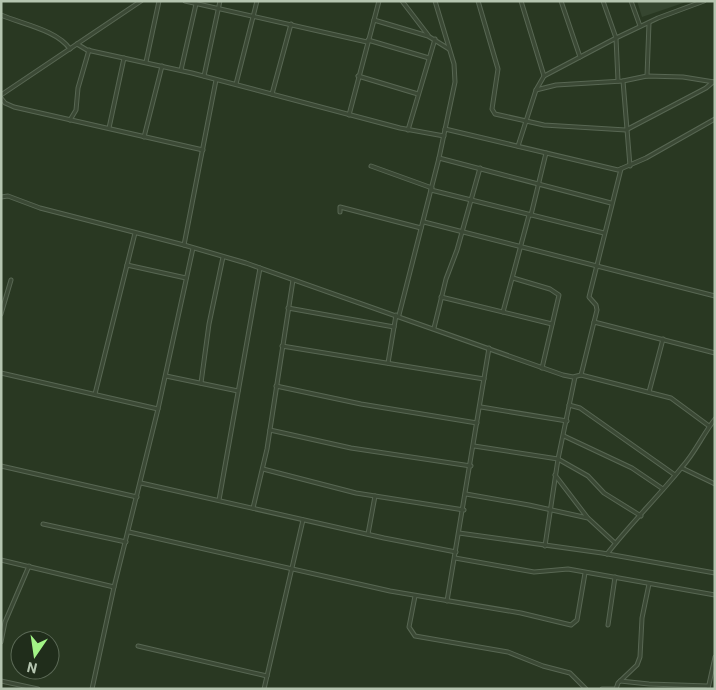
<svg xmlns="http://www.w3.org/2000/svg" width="716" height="690" font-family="Roboto,sans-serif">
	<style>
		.airport { fill: #364630 }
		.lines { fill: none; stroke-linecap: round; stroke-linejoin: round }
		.minor-casing { stroke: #586753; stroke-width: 5 }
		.minor { stroke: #3b4935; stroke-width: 3 }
	</style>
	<rect width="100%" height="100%" fill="#293822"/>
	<path class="airport" d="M637,1H689L642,17Z"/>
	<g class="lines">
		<g class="minor-casing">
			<g id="minor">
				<path d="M185,1L367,42"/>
				<path d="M402,1L428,35"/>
				<path d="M478,1L498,69L492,109L495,114L544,125L626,130L706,88L713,82"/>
				<path d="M521,1L544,76"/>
				<path d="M561,1L580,57"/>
				<path d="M603,1L616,38L658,18L704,1"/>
				<path d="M631,1L640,26"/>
				<path d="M1,15C22,24 57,30 70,49"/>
				<path d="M374,20L428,36L449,49"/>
				<path d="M368,40L429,58"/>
				<path d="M77,44L87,50L192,73L400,128L444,136"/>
				<path d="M146,62L159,1"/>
				<path d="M181,70L196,4"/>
				<path d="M204,76L220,1"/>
				<path d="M358,76L418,94"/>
				<path d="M647,76L649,23"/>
				<path d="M623,81L630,166"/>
				<path d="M236,84L257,1"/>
				<path d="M536,90L556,85L623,81L647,76L683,77L714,82"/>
				<path d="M272,94L291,24"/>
				<path d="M1,95L141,1"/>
				<path d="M1,98L5,103L14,107L203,150"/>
				<path d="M349,115L379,1"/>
				<path d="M70,120L76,110L78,88L89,50"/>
				<path d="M109,128L124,58"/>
				<path d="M445,129L618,170L646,158L715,119"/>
				<path d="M408,130L435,39"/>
				<path d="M144,137L162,66"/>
				<path d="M518,146L536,90L544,76L616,38L618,81"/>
				<path d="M439,158L611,203"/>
				<path d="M371,166L432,188"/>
				<path d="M431,190L604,233"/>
				<path d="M1,197L8,196L40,208L184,245L246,263L563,375L573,377L581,375L671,398L709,426"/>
				<path d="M340,212V207L421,228"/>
				<path d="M531,215L546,153"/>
				<path d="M424,222L715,296"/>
				<path d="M184,245L216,80"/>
				<path d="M127,265L186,278"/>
				<path d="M513,278L550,289L559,295L542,368"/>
				<path d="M441,297L552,324"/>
				<path d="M288,308L394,327"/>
				<path d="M503,312L529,215"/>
				<path d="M1,314L11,280"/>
				<path d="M399,315L439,158L455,82L454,64L435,1"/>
				<path d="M594,322L715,353"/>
				<path d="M434,328L446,279L457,250L480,168"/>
				<path d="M282,346L484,379"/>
				<path d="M388,363L396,315"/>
				<path d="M1,373L158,409"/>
				<path d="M581,375L597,310L596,305L589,297L621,169"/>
				<path d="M166,376L238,391"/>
				<path d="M201,383L209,324L223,257"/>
				<path d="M276,386L361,404L477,423"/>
				<path d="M649,392L663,339"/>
				<path d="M95,394L135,233"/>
				<path d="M569,405L580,408L675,475"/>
				<path d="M481,407L567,421"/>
				<path d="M270,430L351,448L471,466"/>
				<path d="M564,436L632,468L663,489"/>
				<path d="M474,446L558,459L588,476L604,493L641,516"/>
				<path d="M1,466L137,497"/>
				<path d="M682,468L715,484"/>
				<path d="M263,469L356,493L464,510"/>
				<path d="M555,475L587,517"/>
				<path d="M141,483L384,538L456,552"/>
				<path d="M466,494L529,505L588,518L614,542"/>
				<path d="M219,500L260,268"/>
				<path d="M253,508L267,449L293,280"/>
				<path d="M43,524L126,542"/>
				<path d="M129,532L390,591L521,613L571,625L577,620L585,573"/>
				<path d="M459,533L602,553L715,573"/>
				<path d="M368,534L375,496"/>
				<path d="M545,546L558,459L575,377"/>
				<path d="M607,554C630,524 658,497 682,467C695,453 703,434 715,419"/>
				<path d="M455,558L534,572L568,569L715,595"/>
				<path d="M1,560L114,587"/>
				<path d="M415,596L409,627L415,636L508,652L543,666L570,673L586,689"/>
				<path d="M447,601L489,348"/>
				<path d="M608,625L615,577"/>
				<path d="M1,642L5,622L29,566"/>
				<path d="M138,646L267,676"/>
				<path d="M1,681L38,689"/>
				<path d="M620,681L649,684L708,686"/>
				<path d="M92,689L114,587L158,409L193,248"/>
				<path d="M264,689L303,520"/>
				<path d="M602,689H614"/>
				<path d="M616,689L618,683L637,665L640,657L642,618L649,584"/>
				<path d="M708,689L715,657"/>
			</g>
		</g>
		<use href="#minor" class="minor"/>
	</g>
	<rect width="716" height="690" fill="none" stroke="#b5c5b0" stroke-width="5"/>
	<g transform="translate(35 655) rotate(193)"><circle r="24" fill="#202d1b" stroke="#5c6a57"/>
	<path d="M0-4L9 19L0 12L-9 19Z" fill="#a2f486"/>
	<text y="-8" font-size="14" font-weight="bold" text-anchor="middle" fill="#b5c5b0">N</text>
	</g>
</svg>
